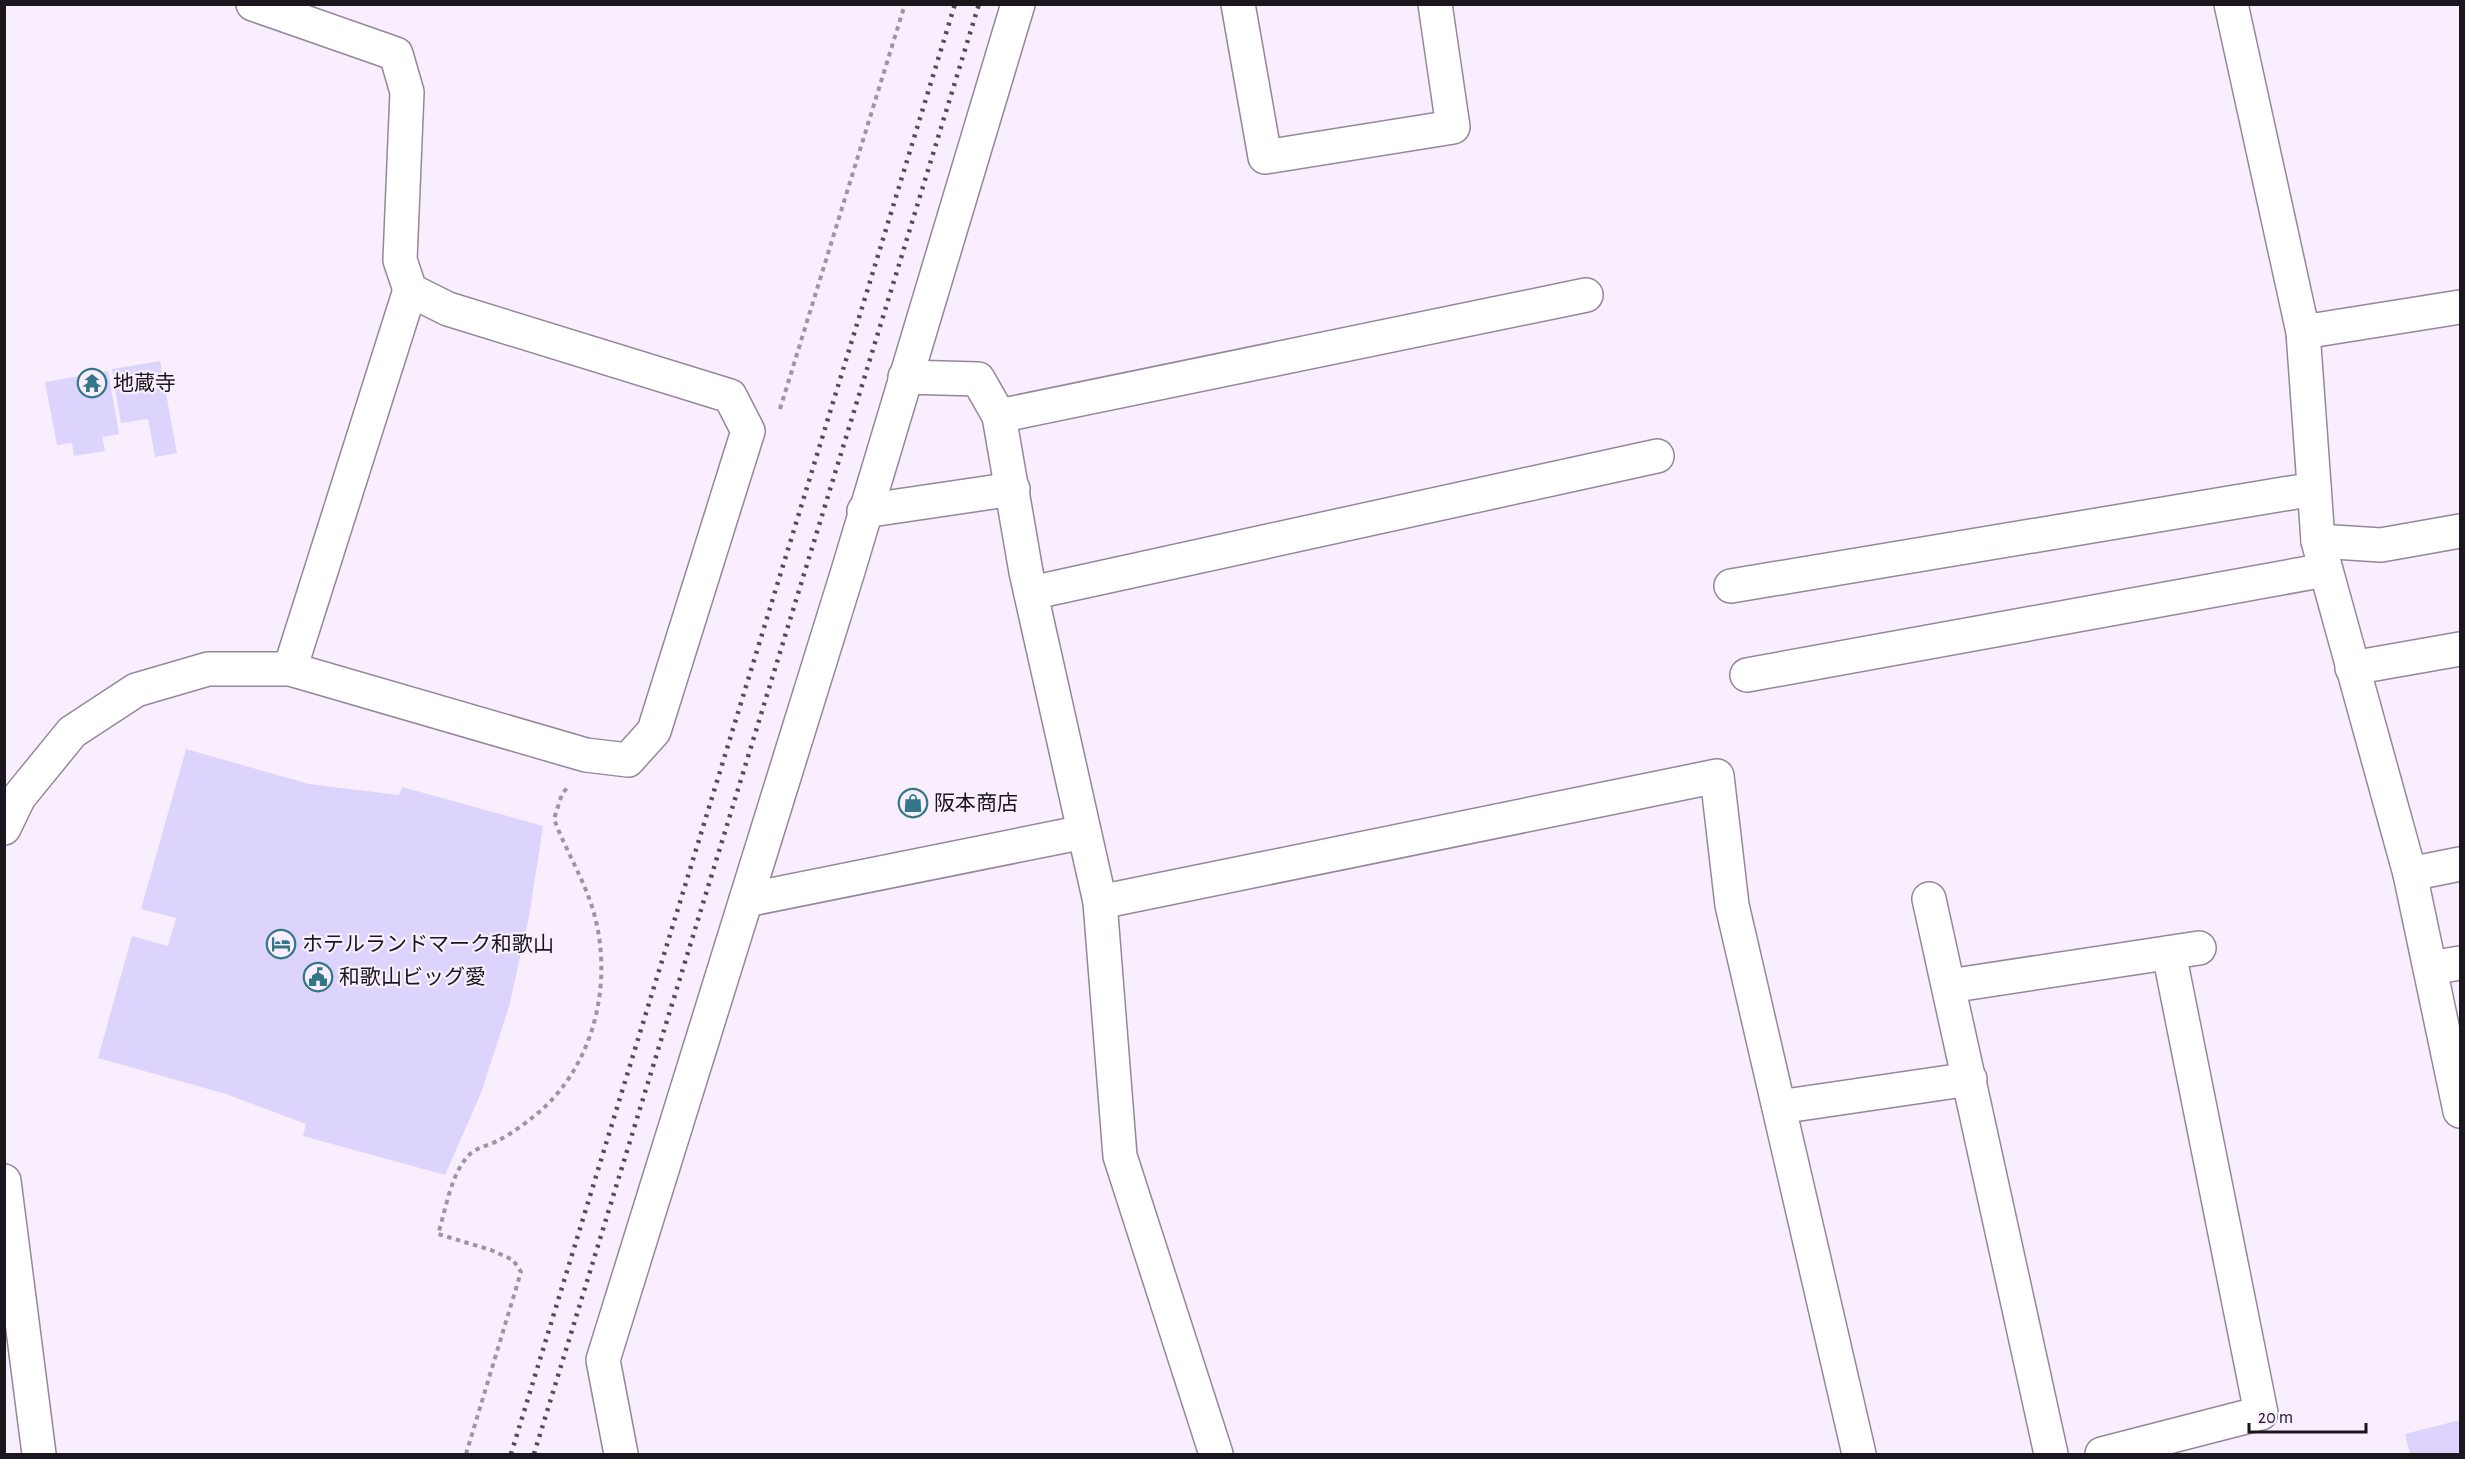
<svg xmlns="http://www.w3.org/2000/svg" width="2465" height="1459" font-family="'Alegreya Sans','Noto Sans JP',sans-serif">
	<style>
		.building { fill: #ddd4fd }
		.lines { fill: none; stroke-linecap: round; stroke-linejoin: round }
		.minor-casing { stroke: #948799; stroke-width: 36 }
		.path { stroke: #9d95a1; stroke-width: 4; stroke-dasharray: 4.5 4.5; stroke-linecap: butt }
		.minor { stroke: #fff; stroke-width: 33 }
		.rail { stroke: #544d56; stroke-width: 4.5; stroke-dasharray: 3 6; stroke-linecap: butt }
		.labels { text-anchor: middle; stroke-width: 4.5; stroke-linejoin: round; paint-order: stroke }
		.poi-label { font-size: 21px; fill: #1b161d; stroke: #f9eefe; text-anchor: start }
	</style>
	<rect width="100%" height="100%" fill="#f9eefe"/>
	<g class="building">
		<path d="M160,361L177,453L155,457L148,419L121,423L112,369Z"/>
		<path d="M108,371L119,434L102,437L105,451L74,456L72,443L57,445L45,382Z"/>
		<path d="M186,749L309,784L399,795L402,787L543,826L529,917L509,1007L481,1093L445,1175L303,1136L306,1124L226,1094L98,1058L132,936L168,946L176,918L141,909Z"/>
		<path d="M2460,1420V1454H2410L2405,1434Z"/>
	</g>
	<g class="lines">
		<g class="minor-casing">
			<g id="minor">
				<path d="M1238,4L1265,157L1453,127L1435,4"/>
				<path d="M2231,4L2303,332L2318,541L2410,874L2460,1111"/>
				<path d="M2303,332L2460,307"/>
				<path d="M905,377L978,379L999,416L1586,295"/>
				<path d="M999,416L1026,572L1100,902L1120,1156L1216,1454"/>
				<path d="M864,511L1013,489"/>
				<path d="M2318,541L2381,545L2460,531"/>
				<path d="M1731,586L2314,489"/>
				<path d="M1031,593L1657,456"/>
				<path d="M2352,668L2460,649"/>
				<path d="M290,669L410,290"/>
				<path d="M1747,675L2325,570"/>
				<path d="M4,828L19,797L72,732L136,690L208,669H290L586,755L628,760L654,731L748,431L730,396L448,309L410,290L400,260L407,92L396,54L253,4"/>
				<path d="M2410,874L2460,864"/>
				<path d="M1929,899L2051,1454"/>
				<path d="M746,900L1084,832"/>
				<path d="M1100,902L1717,776L1732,905L1859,1454"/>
				<path d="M2430,968L2460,963"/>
				<path d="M1949,986L2199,948"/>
				<path d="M1779,1107L1970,1079"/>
				<path d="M4,1181L39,1454"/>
				<path d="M621,1454L603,1360L848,571L1018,4"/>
				<path d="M2102,1454L2261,1413L2169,953"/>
			</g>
		</g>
		<g class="path">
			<path d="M780,409L905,4"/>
			<path d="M466,1454L521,1272L513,1260L491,1250L438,1234C446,1209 451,1172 470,1154C477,1147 491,1145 499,1140C511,1134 523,1125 533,1117C597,1067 617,973 589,898C579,871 564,846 554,819L562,794L567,788"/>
		</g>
		<use href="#minor" class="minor"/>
		<g class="rail">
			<path d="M511,1454L955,4"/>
			<path d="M534,1454L979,4"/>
		</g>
	</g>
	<defs>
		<g id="temple-ring" transform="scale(1.5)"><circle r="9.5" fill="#f9eefe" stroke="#347888" stroke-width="1.5"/><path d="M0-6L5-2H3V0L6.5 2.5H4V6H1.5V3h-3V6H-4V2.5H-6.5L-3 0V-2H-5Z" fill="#347888"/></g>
		<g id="shop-ring" transform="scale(1.5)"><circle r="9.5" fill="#f9eefe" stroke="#347888" stroke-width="1.5"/><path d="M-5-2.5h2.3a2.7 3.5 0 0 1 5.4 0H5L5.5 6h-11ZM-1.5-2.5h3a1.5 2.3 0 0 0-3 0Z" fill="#347888"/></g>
		<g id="hotel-ring" transform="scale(1.5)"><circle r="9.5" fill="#f9eefe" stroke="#347888" stroke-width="1.5"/><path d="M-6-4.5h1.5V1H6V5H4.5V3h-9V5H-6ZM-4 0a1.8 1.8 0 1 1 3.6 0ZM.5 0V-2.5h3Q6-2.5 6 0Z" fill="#347888"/></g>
		<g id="civic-ring" transform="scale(1.5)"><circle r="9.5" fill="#f9eefe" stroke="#347888" stroke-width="1.5"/><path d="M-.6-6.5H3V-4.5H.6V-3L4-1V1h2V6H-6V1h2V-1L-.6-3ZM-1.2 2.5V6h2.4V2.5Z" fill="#347888"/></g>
	</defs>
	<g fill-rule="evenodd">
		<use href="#temple-ring" x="92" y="383"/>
		<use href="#shop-ring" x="913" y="803"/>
		<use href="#hotel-ring" x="281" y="944"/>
		<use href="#civic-ring" x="318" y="977"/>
	</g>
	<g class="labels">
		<g class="poi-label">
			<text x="113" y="390">地蔵寺</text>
			<text x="934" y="810">阪本商店</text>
			<text x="302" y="951">ホテルランドマーク和歌山</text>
			<text x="339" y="984">和歌山ビッグ愛</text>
		</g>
	</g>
	<rect width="2465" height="1459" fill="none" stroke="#1b161d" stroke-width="12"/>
	<path d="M2249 1423v9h117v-9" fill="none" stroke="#1b161d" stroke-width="3"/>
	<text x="2258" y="1423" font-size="18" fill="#1b161d" stroke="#f9eefe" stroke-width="4.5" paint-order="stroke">20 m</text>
</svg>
